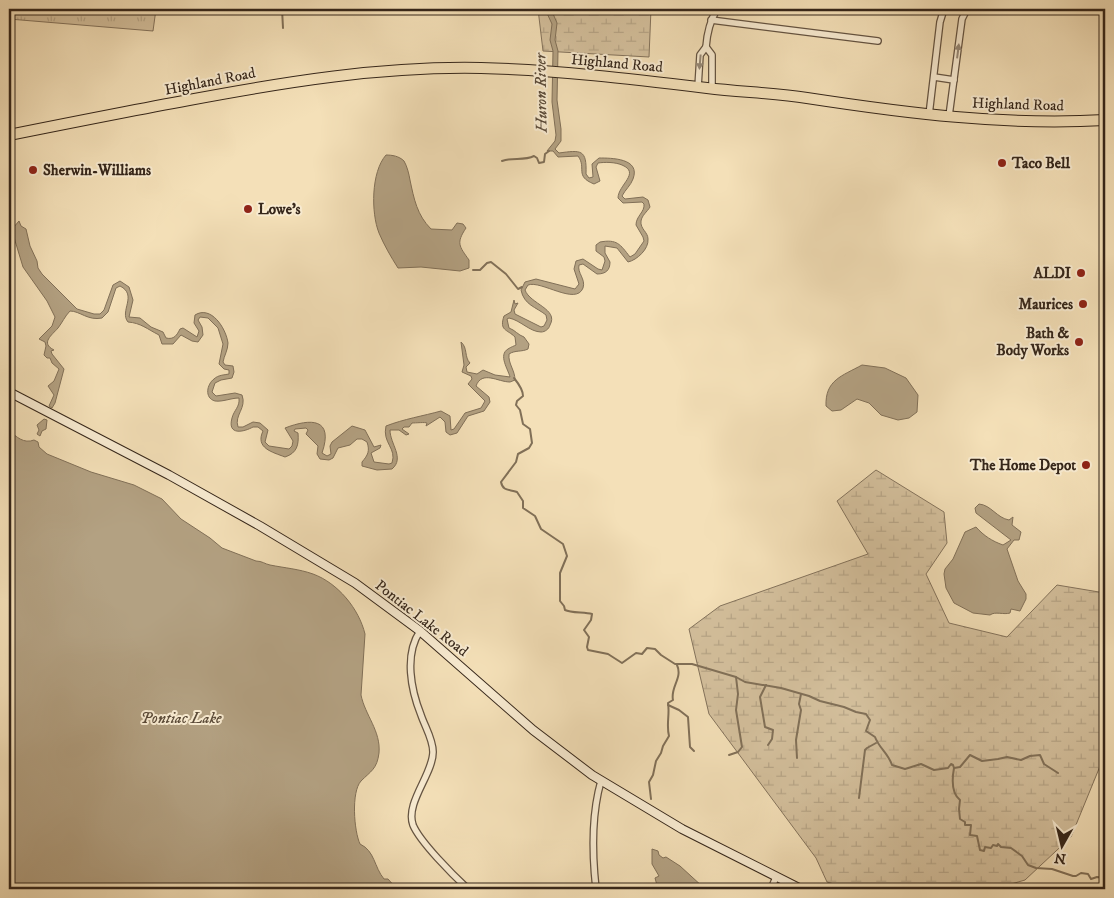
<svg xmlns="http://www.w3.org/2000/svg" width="1114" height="898" font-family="'IM FELL DW Pica',serif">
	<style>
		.grass { fill: url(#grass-tufts); stroke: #84735c }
		.wetland { fill: url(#wetland-marsh); stroke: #84735c }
		.water { fill: #b3a182; stroke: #817058 }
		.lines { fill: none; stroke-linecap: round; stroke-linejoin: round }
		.stream { stroke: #817058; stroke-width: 2 }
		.street-casing { stroke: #655442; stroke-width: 8 }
		.secondary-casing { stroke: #35261a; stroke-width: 10 }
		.highway-casing { stroke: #35261a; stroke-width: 12 }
		.street { stroke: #f8ebd1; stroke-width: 5.5 }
		.secondary { stroke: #f8ebd1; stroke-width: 8 }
		.highway { stroke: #f4e0b8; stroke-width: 10 }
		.oneway { fill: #968876 }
		.poi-dot { fill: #8f2418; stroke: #f8ebd1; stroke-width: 2 }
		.labels { text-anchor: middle; stroke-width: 4; stroke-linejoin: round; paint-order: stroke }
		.street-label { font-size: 15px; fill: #35261a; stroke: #f8ebd1 }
		.poi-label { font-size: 15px; font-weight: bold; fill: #35261a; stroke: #f8ebd1; text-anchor: end }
		.water-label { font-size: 16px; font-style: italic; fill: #5b4b39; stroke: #f8ebd1 }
	</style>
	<defs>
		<pattern id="grass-tufts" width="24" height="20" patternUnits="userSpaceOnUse" patternTransform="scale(1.25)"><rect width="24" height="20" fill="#d4c09d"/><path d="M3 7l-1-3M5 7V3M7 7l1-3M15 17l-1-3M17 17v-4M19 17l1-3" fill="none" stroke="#b7a587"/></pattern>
		<pattern id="wetland-marsh" width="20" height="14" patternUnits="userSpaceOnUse" patternTransform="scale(1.25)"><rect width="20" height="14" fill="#d4c09d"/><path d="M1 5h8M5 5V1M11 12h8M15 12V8" fill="none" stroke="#b7a587"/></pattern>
	</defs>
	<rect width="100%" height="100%" fill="#f4e0b8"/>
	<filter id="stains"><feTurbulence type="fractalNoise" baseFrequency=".004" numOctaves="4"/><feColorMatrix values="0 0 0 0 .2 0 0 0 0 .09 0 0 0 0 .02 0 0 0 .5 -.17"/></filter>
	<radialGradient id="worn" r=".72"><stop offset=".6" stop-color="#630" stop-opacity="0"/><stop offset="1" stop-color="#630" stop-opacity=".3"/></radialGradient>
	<path class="grass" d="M9,9H156L153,31L9,19Z"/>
	<g class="wetland">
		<path d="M538,9H651L649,57L543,51Z"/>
		<path d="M876,470L944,512L947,543L926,574L949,623L1007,637L1057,585L1105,593V653L1102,657L1105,665V754L1071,837L1025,880L994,889H852L827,882L816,858L709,714L689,629L720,606L868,554L837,501Z"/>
	</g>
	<g class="water">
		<path d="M545,9H551L557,23L555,40L558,51L557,100L561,129V141L555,149L559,153C581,150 587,149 586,174L589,178L593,177L592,164L599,158C611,158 641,158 633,179C631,185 625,190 622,196L625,199L643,197L648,200L650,207C647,212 642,215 641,221C640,229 648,232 648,239C649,249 637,260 628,262L617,248L605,246V253L610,262C610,270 606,274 597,274L583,264L579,265C577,273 586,279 583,288C576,306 541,280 528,285L525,290C530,304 559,309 550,325C549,329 545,332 541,332C530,332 520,320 509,318L507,319L509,328C515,330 518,335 524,337L529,344L528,349C522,352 515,350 509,354C508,364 515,370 515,380L510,382C498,382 482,370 476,386L489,397L490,402L484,411L468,416L457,433L450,435L446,432L445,422L440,417L426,426L427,423C426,422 415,423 412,423L409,427H404L402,429L409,434L406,435L399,430H390C390,444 405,458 392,469L377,470L362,466V462C368,455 370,451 367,442L362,439H357L350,445L338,448L333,458L329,460L320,459L317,454L318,446L306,434L308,430L306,428L295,429L294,431L298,433C299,445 297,453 285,457C272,452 255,448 263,431L258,427H253C244,432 227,436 232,418C234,410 240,407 239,398C231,398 223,402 215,401C204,398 207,384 214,379C218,375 224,375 229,374V370L224,369L219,364L223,344L218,328L208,318L200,317L198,320L202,327L203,335L198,342L192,341L181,335L173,344H162L159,335C147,329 141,323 128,322C119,311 138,295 120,286L116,288L108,312L102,318C88,321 80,311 70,311C65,316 62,323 58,328C52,335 40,343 54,350L51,351L52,354L64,369L55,403L52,408L49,406L54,395L48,386L54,381L59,369L52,363L50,358H47L44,355L46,346L45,342L39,339L52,326L55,317L47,301L23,267L13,234V228L19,221L21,226L26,229L30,246L37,261L38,268L42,274L77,309L94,314H100L104,310L113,285L120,281L129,287L133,300L129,317L140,318L151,327L163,332L166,338C174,340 177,335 180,329L183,328L197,337L199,331L194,323L195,315C211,305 226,328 228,343C228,350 224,356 223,362L225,365L233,366L234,372L232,378L221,380L215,383L212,392L216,396L235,393L242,395C247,408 234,415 238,427H243L253,422L260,423L268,430L265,442L269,446L289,449L292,446L293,441L285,428C311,418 334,418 322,453L327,456L331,454L330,446L332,442L352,426L365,430L374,447L381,445L380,448L371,453L374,462L389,464L392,463C397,448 382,443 386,426C404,419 423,416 441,411L450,416L451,430L454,429L465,413L481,408L485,401L468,384L472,379L471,376L462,372L464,365L461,342C468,348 464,357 470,363L466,367L467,372L477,374L483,370L495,375L510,377C508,369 498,355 508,349C511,347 514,346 516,345L515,337C507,329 499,331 504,316L511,312L514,300L515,304L518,303L514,310L515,314L541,327L544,326L547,320L546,315C536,307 524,305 521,290L525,282L536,279L575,289L579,284L574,269L576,261L583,259L598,269L602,270L605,261L604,257L596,251V245L600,242C617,239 620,244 630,257L635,254L644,241L643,237L636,225C636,216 645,212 644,204L642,202L623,203L618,198C618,185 641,173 622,165C615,162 605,162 598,163L596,167L600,181L594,184C574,176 587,168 578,156L558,157L553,151H547L555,141L556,135L552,102L553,51L550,40L552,24Z"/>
		<path d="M386,155C392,155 399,156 404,161C407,166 409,174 410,180C414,199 417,215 431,229L452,230L457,223L463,224L466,228C456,243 459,246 469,260V268L460,271L421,267L398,268C391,257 384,245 379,233C371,213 371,172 386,155Z"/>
		<path d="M862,365L885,368L906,378L918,395L917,412L909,418L898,420L881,415L869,403L857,399L841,410L832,411L826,406C825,380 842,376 862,365Z"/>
		<path d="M44,419L47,420L46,429L42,431L40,436L37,434L39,430L37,425Z"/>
		<path d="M9,430C16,437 24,444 34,440L38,442L39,447L47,454L91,472L134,485L162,499L181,519L210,538L222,548L256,561C262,561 265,564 270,565C285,568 299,569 313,574C338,583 359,609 365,634L361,695C365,715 381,731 379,753C377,769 371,771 361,781C351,792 354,831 360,844C375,851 374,867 384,879H388L397,889H9Z"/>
		<path d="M979,504C991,505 997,518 1009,520L1013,517L1012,525L1021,532L1019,540H1014L1007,549L1018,581L1026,594V599L1020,611L1011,609L1010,613C1004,615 995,611 990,615L973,613L954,603L946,588L944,574L945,569L953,559L965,532L976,527C984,536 992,541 1003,545L1011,540L976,513L975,508Z"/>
		<path d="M652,849L658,851L659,855L663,858L666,857L680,866L703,887L704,889H658L655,878L659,876L652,864Z"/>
	</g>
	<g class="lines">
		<g class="stream">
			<path d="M282,9L283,28"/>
			<path d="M502,161C512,157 524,161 534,156L537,158L539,163L544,162L545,154L549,151"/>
			<path d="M473,270H480L487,263L491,262L506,274L518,289L522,287"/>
			<path d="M514,378C518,383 523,389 523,396L517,401L516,405L520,410L523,424L530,429L532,443L529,448L518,454L516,462L501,482C503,492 510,489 517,492L523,501V508L535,516L541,529L563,544L567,556L560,573V601L564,606L565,610C571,613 585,612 592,614L591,620L584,630L589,637L587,647L588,650L608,654L622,663L636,653L642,654L647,648L655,649L661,655L675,664H692L736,677L745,682L781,688L809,696L820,701L844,707L856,712L866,714L870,720L866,731L875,737C879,748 888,753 892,765L905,769L921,764L934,770L948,768L951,764L953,765L954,768"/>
			<path d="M766,685L760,697L765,727L773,730L772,739L768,745"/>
			<path d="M668,705L679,710L688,717L690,747L694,751"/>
			<path d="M729,755L738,752L742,747L736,710L738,694L736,677"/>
			<path d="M797,758L796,740L801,710L799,704L801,694"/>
			<path d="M954,768C952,779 951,793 960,800L959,809L960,819L965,822V825H971L970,835L977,836L980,850L984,851L985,847L991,848L993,845L997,846L998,844L1001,847L1011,848L1022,856L1028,865L1036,868L1052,869L1073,876H1076L1081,873L1088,874L1091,879L1097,877L1105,878"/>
			<path d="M954,768L960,767L970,755L982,761L998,759L1007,757L1021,760L1030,756L1040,755L1044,764L1058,773"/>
			<path d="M859,798L865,750L867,748L876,743"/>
			<path d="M651,799L649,782L653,775L656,761L661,753L663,746L669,736C666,725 670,714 668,703L673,700C670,687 683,678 677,665"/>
		</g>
		<g class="street-casing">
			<g id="street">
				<path d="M711,20L878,41"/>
				<path d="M706,47C707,33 710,21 717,9"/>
				<path d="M934,77L954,80"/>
				<path d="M698,87L700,55L706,47L712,55V88"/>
				<path d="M929,115L940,22L944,9"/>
				<path d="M949,116L962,19L967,9"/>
				<path d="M420,631C404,655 411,690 421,715C425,727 433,739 433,752C433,774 405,803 413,825C420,842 453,875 468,889"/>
				<path d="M596,889C592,853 591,816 601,781"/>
				<path d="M771,889L776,877"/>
			</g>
		</g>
		<g class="secondary-casing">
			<path id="secondary" d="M9,392L169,475L260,526L355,583L420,631L533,730L592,775L682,829L801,889"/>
		</g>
		<g class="highway-casing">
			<path id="highway" d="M9,135C69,123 129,111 189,100C285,82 382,66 481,68C556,70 632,79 707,88C740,92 774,93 807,98C905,113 1006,126 1105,120"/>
		</g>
		<use href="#street" class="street"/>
		<use href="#secondary" class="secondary"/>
		<use href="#highway" class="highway"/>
	</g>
	<defs><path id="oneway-solid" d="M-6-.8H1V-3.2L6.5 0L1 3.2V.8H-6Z" transform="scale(1.25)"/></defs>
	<g class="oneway">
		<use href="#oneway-solid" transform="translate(958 51) rotate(-83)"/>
		<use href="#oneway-solid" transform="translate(700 62) rotate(95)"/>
	</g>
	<g class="poi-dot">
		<circle cx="1002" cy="163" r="5"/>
		<circle cx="33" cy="170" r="5"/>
		<circle cx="248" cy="209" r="5"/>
		<circle cx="1081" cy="273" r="5"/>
		<circle cx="1083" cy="304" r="5"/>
		<circle cx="1079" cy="342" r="5"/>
		<circle cx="1086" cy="465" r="5"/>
	</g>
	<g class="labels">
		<g class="street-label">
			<text transform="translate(617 63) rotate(5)" y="5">Highland Road</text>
			<text transform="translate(210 81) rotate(-11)" y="5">Highland Road</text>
			<text transform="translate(1018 104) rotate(2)" y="5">Highland Road</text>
			<text transform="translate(422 618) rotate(38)" y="5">Pontiac Lake Road</text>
		</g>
		<g class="poi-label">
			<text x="1012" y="168" text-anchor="start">Taco Bell</text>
			<text x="43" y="175" text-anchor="start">Sherwin-Williams</text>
			<text x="258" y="214" text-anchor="start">Lowe's</text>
			<text x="1071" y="278">ALDI</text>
			<text x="1073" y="309">Maurices</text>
			<text x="1069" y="338">Bath &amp;<tspan x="1069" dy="17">Body Works</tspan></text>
			<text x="1076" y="470">The Home Depot</text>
		</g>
		<g class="water-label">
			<text transform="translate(540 93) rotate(-91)" y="6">Huron River</text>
			<text x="181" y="723">Pontiac Lake</text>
		</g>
	</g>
	<rect width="1114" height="898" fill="none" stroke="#f4e0b8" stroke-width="30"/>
	<rect x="10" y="10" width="1094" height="878" fill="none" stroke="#35261a" stroke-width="2.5"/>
	<rect x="15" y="15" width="1084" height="868" fill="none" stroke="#35261a"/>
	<g transform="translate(1062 846) rotate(188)" stroke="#f8ebd1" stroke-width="4" paint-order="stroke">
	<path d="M0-4L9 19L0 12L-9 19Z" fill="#35261a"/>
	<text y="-8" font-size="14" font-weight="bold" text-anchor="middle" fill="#35261a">N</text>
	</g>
	<rect width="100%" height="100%" filter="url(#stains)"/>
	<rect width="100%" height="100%" fill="url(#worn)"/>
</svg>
